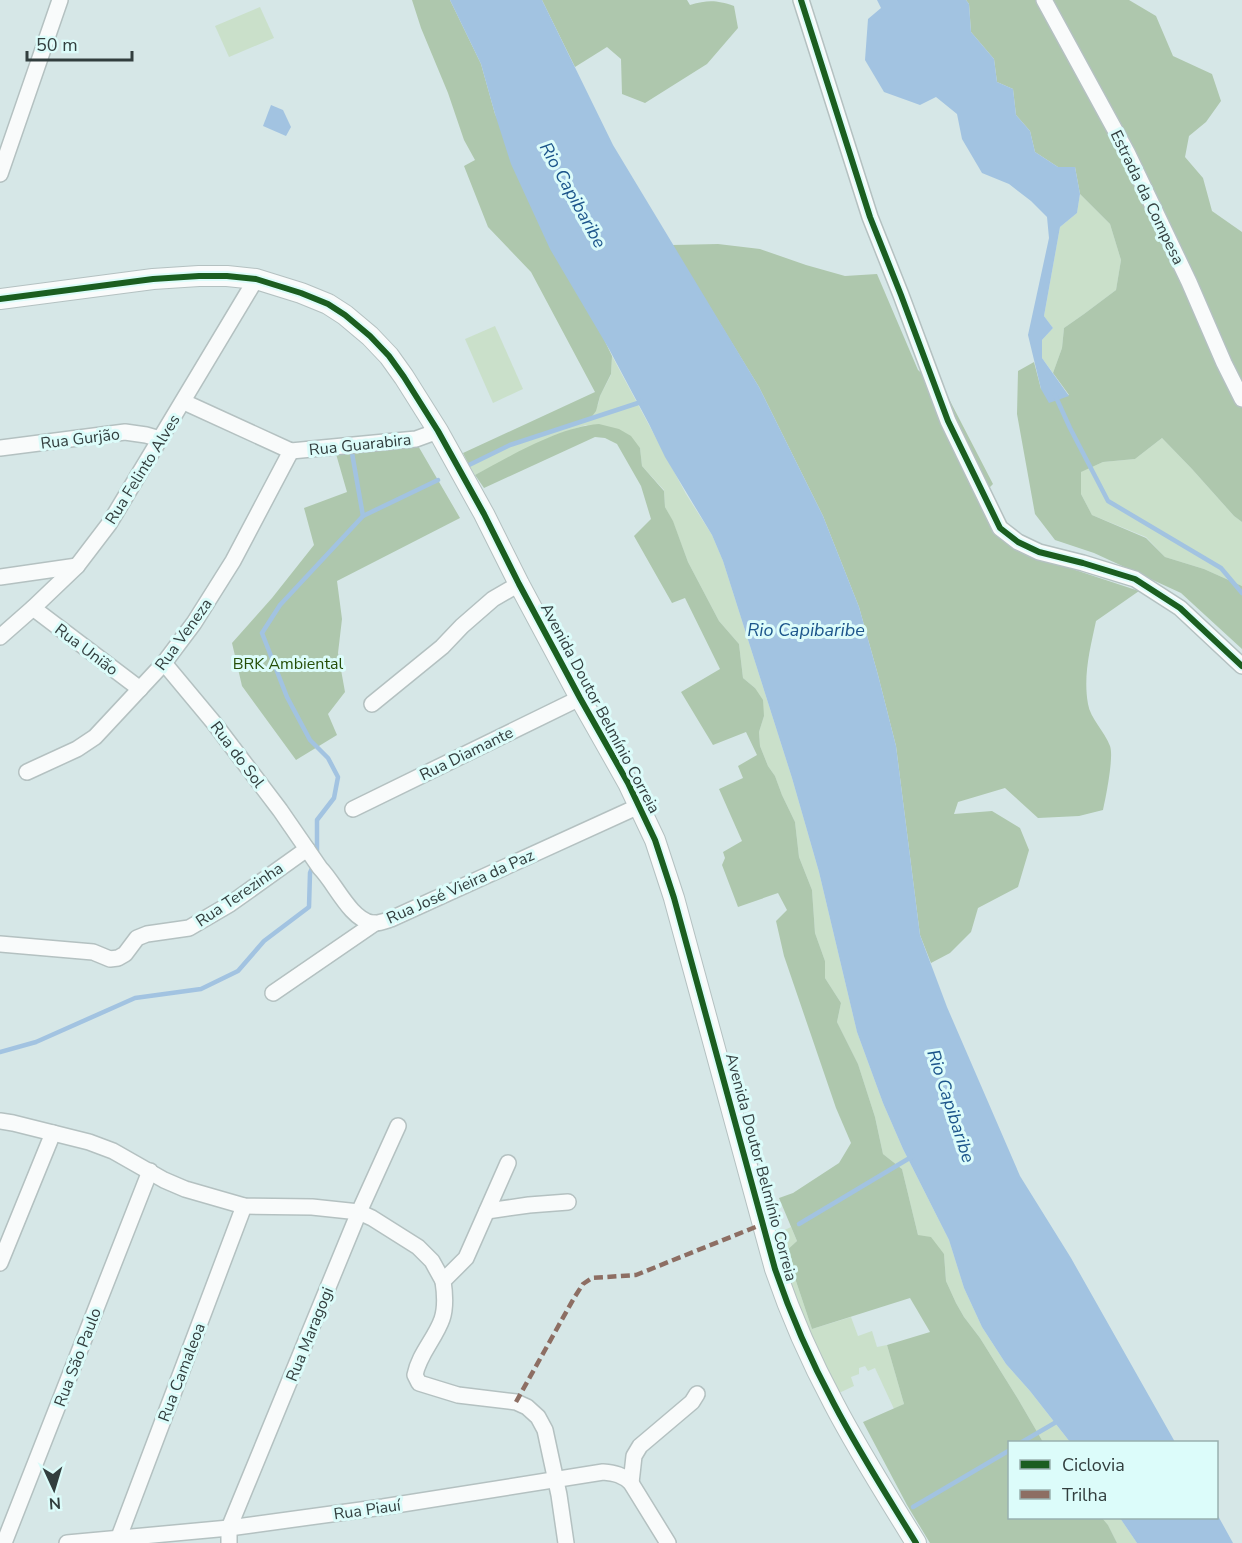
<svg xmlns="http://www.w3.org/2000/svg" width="1242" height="1543" font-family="'Nunito Sans',sans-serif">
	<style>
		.green { fill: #cae0ca }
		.forest { fill: #aec7ad }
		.water { fill: #a2c3e1 }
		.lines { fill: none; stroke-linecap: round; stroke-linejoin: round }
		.stream { stroke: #a2c3e1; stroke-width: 4.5 }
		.minor-casing { stroke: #b4c1c1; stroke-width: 18 }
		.major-casing { stroke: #b4c1c1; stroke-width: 22 }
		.minor { stroke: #f9fbfb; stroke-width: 15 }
		.major { stroke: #f9fbfb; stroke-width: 20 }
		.quiet { stroke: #8d6e63; stroke-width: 4.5; stroke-dasharray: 9 4.5; stroke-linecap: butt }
		.cycleway-casing { stroke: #dcfcfa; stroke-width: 10 }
		.cycleway { stroke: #1b5e20; stroke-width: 6 }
		.labels { text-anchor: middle; stroke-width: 6; stroke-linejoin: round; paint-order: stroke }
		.street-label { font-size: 16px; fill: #323e3e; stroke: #dcfcfa }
		.park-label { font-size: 16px; fill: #254d07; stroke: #dcfcfa }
		.water-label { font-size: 18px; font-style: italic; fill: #1c558b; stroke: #dcfcfa }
	</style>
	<rect width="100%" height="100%" fill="#d6e7e7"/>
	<g class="green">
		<path d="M260,7L274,38L229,57L215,26Z"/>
		<path d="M1080,194L1110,224L1121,260L1116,290L1084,314L1064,328L1062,348L1053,373L1042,358V340L1053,328L1044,316L1060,227L1077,213Z"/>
		<path d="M495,326L523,389L493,403L465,339Z"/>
		<path d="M612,356L686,494L712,535L723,561L792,778L819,872L857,1032L883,1103L903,1149L949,1240L964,1288L982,1327L1006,1364L1030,1391L1070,1442H1043L1018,1399L980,1338L964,1317L956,1303L946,1281L944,1254L918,1235L902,1169L883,1154L875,1117L858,1064L837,1022L841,1003L825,978V961L815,933L812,890L799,857L795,822L782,795L775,776L768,766L760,746L759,732L764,716L755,688L743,678L739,644L719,621L688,562L673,522L665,507L664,490L642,466L640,448L586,425L555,435L475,475L469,465L598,405L600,396L611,375Z"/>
		<path d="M1162,438L1192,469L1234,516L1242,522V586L1204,569L1165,557L1146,537L1092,515L1081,494L1080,472L1103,462L1135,459Z"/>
		<path d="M791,1227L797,1241L786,1251L812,1329L851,1317L858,1336L872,1331L877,1347L887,1345L904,1404L894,1409L875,1368L868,1371L865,1366L859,1368V1374L851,1377L854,1386L839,1393L801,1327L780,1256L776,1234Z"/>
		<path d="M1102,1518H1120L1137,1543H1117L1108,1525Z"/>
	</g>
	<g class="forest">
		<path d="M412,0H450L481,64L495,114L612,356L611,374L600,396L596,411L590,419L510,445L469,465L463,453L595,392L531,272L488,227L464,166L475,160L464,140L448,93L421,28Z"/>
		<path d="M542,0H687L690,5C708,0 716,0 734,6L738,28L707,64L645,103L622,94L621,59L607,47L575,67Z"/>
		<path d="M966,0H1129L1156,16L1173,56L1212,74L1221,101L1206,122L1189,136L1185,157L1203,178L1212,211L1242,232V522L1234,516L1192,469L1162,438L1135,459L1103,462L1081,472V494L1092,515L1146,538L1165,557L1204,569L1242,586V649L1181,593L1094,553L1055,540L1035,514L1017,414L1018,371L1034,362L1041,389L1069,395L1053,373L1062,348L1064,328L1084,314L1116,290L1121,260L1110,224L1080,194L1075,167H1058L1035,152L1030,131L1016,115L1013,89L997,82L994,59L971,32L969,4Z"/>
		<path d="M718,244L760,249L806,265L845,276L877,274L918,370L948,397L993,484L979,498L989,520L1008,544L1024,553L1139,591L1096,621C1090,649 1083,676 1088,704C1090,718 1105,732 1110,746C1114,756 1106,797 1103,810L1079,816L1038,818L1005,788L958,802L954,814L992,811L1020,828L1029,850L1018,887L978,908L971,932L950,953L931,963L920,935L896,746L878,675L859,607L823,516L759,387L672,245Z"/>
		<path d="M599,424L619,429L631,436L640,448L642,466L664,491L665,507L673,521L688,562L719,621L739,644L743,678L755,688L763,700L764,716L759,732L760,746L768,766L775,776L782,795L795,822L799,857L812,890L815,933L825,961V978L841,1003L837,1022L858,1064L875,1117L883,1154L902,1169L918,1235L931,1237L944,1254L946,1281L956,1303L964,1317L980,1338L1018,1399L1043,1442H1010V1518H1102L1108,1525L1117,1543H930L907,1505L863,1422L904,1404L887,1345L930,1332L910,1298L812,1329L786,1251L797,1241L779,1198L793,1193L839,1163L851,1143L836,1108L784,956L776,921L787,910L778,893L738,907L722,865L725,858L723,852L742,841L719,789L743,778L738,766L757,755L746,732L713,745L681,692L720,669L685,598L672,603L634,536L651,519L641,486L617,444L605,438L595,437L484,488L475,475C511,456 558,427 599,424Z"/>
		<path d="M417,444L460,518L337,581L342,619L338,653L345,692L328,714L337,735L296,760L242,686L232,643L272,598L314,545L304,508L347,492L336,454Z"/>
	</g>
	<g class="water">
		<path d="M450,0H542L613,145L759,387L823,516L859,607L878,675L896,746L920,935L947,1007L1020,1176L1071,1258L1175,1442H1070L1030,1391L1006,1364L982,1327L964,1288L949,1240L903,1149L883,1103L857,1032L819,872L792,778L723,561L712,535L665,457L649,424L609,349L550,249L511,164L495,114L481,64Z"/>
		<path d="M877,0H966L969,4L971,32L994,59L997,82L1013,89L1016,115L1030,131L1035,152L1058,167H1075L1080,194L1077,213L1060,227L1044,316L1053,328L1042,340V358L1069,396L1049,403L1041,389L1028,335L1049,238L1047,217L1031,201L1009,184L982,173L962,139L957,114L936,97L920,105L884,92L865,60L868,19L881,8Z"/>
		<path d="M271,105L283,110L291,127L286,136L263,126Z"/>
		<path d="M1217,1514L1233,1543H1137L1120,1518H1216Z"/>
	</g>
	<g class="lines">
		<g class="stream">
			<path d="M1055,395L1070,428L1108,501L1221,568L1242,593"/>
			<path d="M352,453L363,516"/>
			<path d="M469,465L510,445L638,403L641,401"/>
			<path d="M317,855V820L334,798L338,777L328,758L310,740L287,697L262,633L280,605L363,516L438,480"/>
			<path d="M0,1052L36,1042L135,998L201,989L238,971L264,941L309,907L310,873L313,866"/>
			<path d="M799,1224L913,1156"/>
			<path d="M1022,1442L1058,1421"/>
			<path d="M913,1507L1010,1450"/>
		</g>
		<g class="minor-casing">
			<g id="minor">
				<path d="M801,0L870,217L901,295L948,421L1000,528L1018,542L1039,552L1083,563L1135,579L1180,608L1242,666"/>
				<path d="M1044,0L1127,152L1189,282L1224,363L1242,399"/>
				<path d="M0,174L60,0"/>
				<path d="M184,402L291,451L416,439L438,431"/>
				<path d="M0,448L125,432L146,435L160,439"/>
				<path d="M0,577L77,566"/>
				<path d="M33,608L140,689"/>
				<path d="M0,637L33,608L77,566L109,524L256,279"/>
				<path d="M164,663L214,723L280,810L320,868C335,883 350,919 372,923C378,924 385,921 391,919L639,806"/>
				<path d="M372,704L442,647L462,626L493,599L519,584"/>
				<path d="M27,772L77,749L95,737L164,663L194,623L233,561L291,451"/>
				<path d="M353,809L580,698"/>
				<path d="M0,944L93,952L110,959L118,958L125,954L137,938L147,934L189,928L230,904L307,849"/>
				<path d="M273,993L375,923"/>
				<path d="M0,1121L13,1123L89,1142L113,1151L164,1180L185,1189L244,1206L312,1207L359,1212L372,1218L418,1247L432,1261L443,1281"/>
				<path d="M508,1163L466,1258L443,1281C445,1294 446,1307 442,1319C435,1339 419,1354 415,1375L419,1383L458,1395L516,1402L527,1407L538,1417L545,1430L559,1495L566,1543"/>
				<path d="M487,1211L529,1205L568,1202"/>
				<path d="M0,1263L53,1133"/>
				<path d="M631,1483L634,1456L640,1446L692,1402L697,1394"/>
				<path d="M119,1537L244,1206"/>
				<path d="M4,1543L150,1171"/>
				<path d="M67,1543L229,1528L383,1507L603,1472C615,1473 623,1475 631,1483L668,1543"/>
				<path d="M229,1543V1528L359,1212L398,1126"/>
			</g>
		</g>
		<g class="major-casing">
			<path id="major" d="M0,299L153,279L199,276H227L256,279L301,293L328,304L345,315L370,336L389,356L404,377L438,431L484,514L519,584L580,698L628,783L655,840L674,898L775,1269C791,1316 811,1361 834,1404C859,1452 888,1497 916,1543"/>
		</g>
		<use href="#minor" class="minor"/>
		<use href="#major" class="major"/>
		<path class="quiet" d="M516,1402L574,1298L583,1284L592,1278L636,1275L763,1224"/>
		<g class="cycleway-casing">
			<g id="cycleway">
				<path d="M801,0L870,217L901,295L948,421L1000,528L1018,542L1039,552L1083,563L1135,579L1180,608L1242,666"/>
				<path d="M0,299L153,279L199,276H227L256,279L301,293L328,304L345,315L370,336L389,356L404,377L438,431L484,514L519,584L580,698L628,783L655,840L674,898L775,1269C791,1316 811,1361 834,1404C859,1452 888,1497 916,1543"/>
			</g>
		</g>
		<use href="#cycleway" class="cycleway"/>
	</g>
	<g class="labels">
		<g class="street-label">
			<text transform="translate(1148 197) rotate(64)" y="6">Estrada da Compesa</text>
			<text transform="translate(80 438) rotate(-7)" y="6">Rua Gurjão</text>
			<text transform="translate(360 444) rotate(-6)" y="6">Rua Guarabira</text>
			<text transform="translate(142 469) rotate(-58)" y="6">Rua Felinto Alves</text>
			<text transform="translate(183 634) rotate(-54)" y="6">Rua Veneza</text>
			<text transform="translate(87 649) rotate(37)" y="6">Rua União</text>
			<text transform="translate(601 708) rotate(62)" y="6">Avenida Doutor Belmínio Correia</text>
			<text transform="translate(466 753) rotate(-26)" y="6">Rua Diamante</text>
			<text transform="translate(238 754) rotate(53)" y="6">Rua do Sol</text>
			<text transform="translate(460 886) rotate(-24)" y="6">Rua José Vieira da Paz</text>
			<text transform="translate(239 894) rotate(-34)" y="6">Rua Terezinha</text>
			<text transform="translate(762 1167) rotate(75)" y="6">Avenida Doutor Belmínio Correia</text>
			<text transform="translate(309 1334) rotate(-68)" y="6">Rua Maragogi</text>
			<text transform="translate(77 1357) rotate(-69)" y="6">Rua São Paulo</text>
			<text transform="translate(181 1372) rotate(-69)" y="6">Rua Camaleoa</text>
			<text transform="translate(367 1509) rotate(-8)" y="6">Rua Piauí</text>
		</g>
		<g class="park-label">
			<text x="288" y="669">BRK Ambiental</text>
		</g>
		<g class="water-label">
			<text transform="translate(573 195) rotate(61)" y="6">Rio Capibaribe</text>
			<text x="806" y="636">Rio Capibaribe</text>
			<text transform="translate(951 1106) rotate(72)" y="6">Rio Capibaribe</text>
		</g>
	</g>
	<rect x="1008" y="1441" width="210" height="78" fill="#dcfcfa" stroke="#98b0af" stroke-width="1.5"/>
	<rect x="1020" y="1460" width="30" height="9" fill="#1b5e20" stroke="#98b0af" stroke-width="1.5"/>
	<text x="1062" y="1471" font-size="18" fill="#323e3e">Ciclovia</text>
	<rect x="1020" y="1490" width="30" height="9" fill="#8d6e63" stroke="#98b0af" stroke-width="1.5"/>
	<text x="1062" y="1501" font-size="18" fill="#323e3e">Trilha</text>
	<g transform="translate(54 1489) rotate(176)" stroke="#dcfcfa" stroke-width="4.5" paint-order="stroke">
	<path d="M0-4.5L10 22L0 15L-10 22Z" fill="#323e3e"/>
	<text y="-9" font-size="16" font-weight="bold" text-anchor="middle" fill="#323e3e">N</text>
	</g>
	<path d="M27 51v9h105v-9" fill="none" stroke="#323e3e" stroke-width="3"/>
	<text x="36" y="51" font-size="18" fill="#323e3e" stroke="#dcfcfa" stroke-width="4.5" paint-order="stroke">50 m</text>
</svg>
